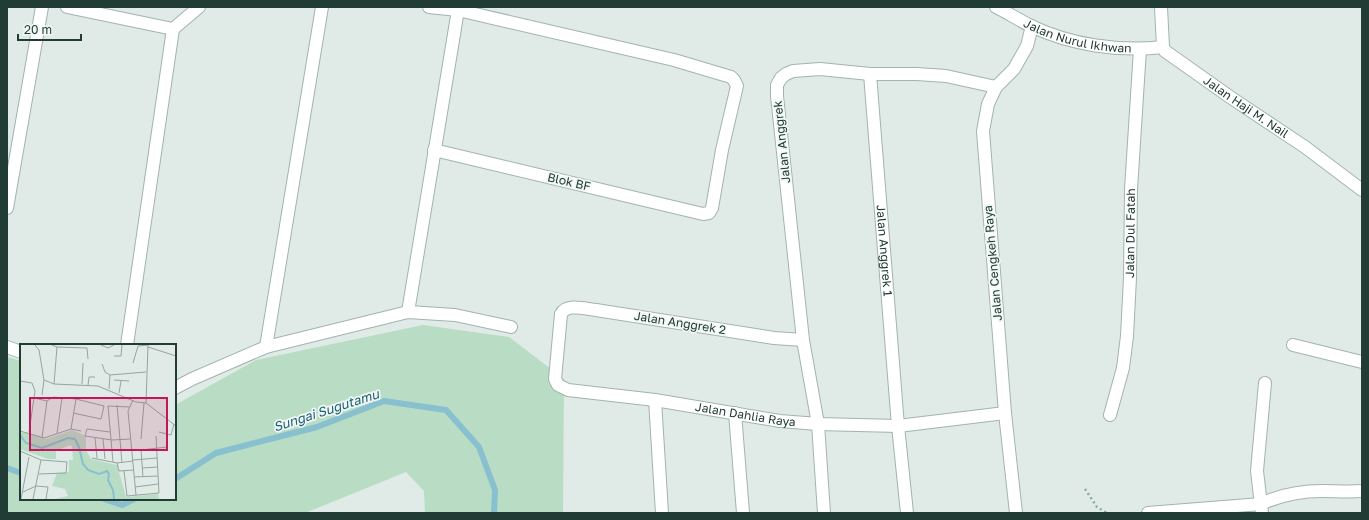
<svg xmlns="http://www.w3.org/2000/svg" width="1369" height="520" font-family="'Golos Text',sans-serif">
	<style>
		.green { fill: #b9dcc4 }
		.lines { fill: none; stroke-linecap: round; stroke-linejoin: round }
		.stream { stroke: #88c0cf; stroke-width: 6 }
		.minor-casing { stroke: #a3b3ae; stroke-width: 14 }
		.secondary-casing { stroke: #9fb6af; stroke-width: 14 }
		.path { stroke: #81aea2; stroke-width: 2.5; stroke-dasharray: 2 3; stroke-linecap: butt }
		.minor { stroke: #fff; stroke-width: 12 }
		.secondary { stroke: #fff; stroke-width: 12 }
		.labels { text-anchor: middle; stroke-width: 3.5; stroke-linejoin: round; paint-order: stroke }
		.street-label { font-size: 12px; fill: #213b35; stroke: #f0f7f4 }
		.water-label { font-size: 13px; font-style: italic; fill: #1c6175; stroke: #f0f7f4 }
		.inset-river { fill: none; stroke: #88c0cf; stroke-width: 2 }
		.inset-road { fill: none; stroke: #94a5a0; stroke-width: 1 }
		.view { fill: #c2185b; fill-opacity: 0.15; stroke: #c2185b; stroke-width: 2 }
		.inset-edge { fill: none; stroke: #213b35; stroke-width: 2 }
	</style>
	<rect width="100%" height="100%" fill="#e0ebe7"/>
	<path class="green" d="M423,325L509,337L564,379L563,513H425L424,491L406,472L305,513H7V357L21,361V499H175V405L256,360Z"/>
	<g class="lines">
		<g class="stream">
			<path d="M7,468L21,473"/>
			<path d="M175,479L216,453L317,427L384,401L446,410L479,447L495,490L494,513"/>
			<path d="M104,499L122,505L134,499"/>
		</g>
		<g class="minor-casing">
			<g id="minor">
				<path d="M67,7L173,29L199,7"/>
				<path d="M429,7L458,10L674,60L731,77L734,80L737,86L722,150L712,208L709,213L703,214L434,150"/>
				<path id="s1" d="M996,7C1008,13 1019,20 1031,26C1071,45 1119,52 1163,47"/>
				<path id="s2" d="M870,74L898,426L907,513"/>
				<path d="M7,208L42,7"/>
				<path d="M408,312L458,10"/>
				<path id="s3" d="M803,340L774,338L596,310C585,309 567,303 561,314L555,379L558,385L568,390L655,400L780,421L818,424L898,426L1005,413"/>
				<path d="M127,345L173,29"/>
				<path d="M1293,345L1362,362"/>
				<path d="M7,347L21,352"/>
				<path d="M266,347L322,7"/>
				<path d="M175,388L192,379L266,347L408,312L455,315L511,327"/>
				<path d="M655,400L662,513"/>
				<path d="M735,413L743,513"/>
				<path id="s4" d="M1110,415L1123,368L1127,336L1130,278L1131,189L1140,49"/>
				<path d="M824,513L818,424L803,340L777,96V85L781,78L786,74L793,71L820,69L870,74H917L946,76L996,87"/>
				<path d="M1016,513L1005,413L983,131L988,104L996,87L1014,69L1027,46L1032,26"/>
				<path d="M1148,513L1261,504C1280,495 1301,491 1322,491C1335,491 1348,492 1362,491"/>
				<path d="M1262,513L1257,471L1265,383"/>
			</g>
		</g>
		<g class="secondary-casing">
			<g id="secondary">
				<path id="s5" d="M1161,7L1163,47L1165,51L1230,97L1305,147L1362,190"/>
			</g>
		</g>
		<path class="path" d="M1085,489L1097,507L1107,513"/>
		<use href="#minor" class="minor"/>
		<use href="#secondary" class="secondary"/>
	</g>
	<g class="labels">
		<g class="street-label">
			<text dy="4" stroke="none"><textPath href="#s1" startOffset="88">Jalan Nurul Ikhwan</textPath></text>
			<text dy="4" stroke="none"><textPath href="#s5" startOffset="143">Jalan Haji M. Nail</textPath></text>
			<text transform="translate(782 142) rotate(-96)" y="4">Jalan Anggrek</text>
			<text transform="translate(569 182) rotate(13)" y="4">Blok BF</text>
			<text dy="4" stroke="none"><textPath href="#s4" startOffset="184">Jalan Dul Fatah</textPath></text>
			<text dy="4" stroke="none"><textPath href="#s2" startOffset="177">Jalan Anggrek 1</textPath></text>
			<text transform="translate(993 263) rotate(-95)" y="4">Jalan Cengkeh Raya</text>
			<text transform="translate(680 323) rotate(9)" y="4">Jalan Anggrek 2</text>
			<text dy="4" stroke="none"><textPath href="#s3" startOffset="509">Jalan Dahlia Raya</textPath></text>
		</g>
		<g class="water-label">
			<text transform="translate(326 410) rotate(-18)" y="5">Sungai Sugutamu</text>
		</g>
	</g>
	<g transform="translate(20 344)">
		<rect width="156" height="156" fill="#e0ebe7"/>
		<path d="M52,86L66,92V106L71,115L97,121L106,153L138,150L139,155H35L48,152L45,145L32,142L37,129L49,128V116H53L52,103L50,101L36,107V115H28L0,105V89L5,88L26,95Z" fill="#b9dcc4"/>
		<path class="inset-river" d="M0,91L6,99L22,104L48,94L55,95L59,103L63,120L68,126L79,130L87,127L89,130L88,136L93,146L94,155"/>
		<path class="inset-road" d="M15,1L19,6L24,36L22,51M32,1L37,3L67,4L68,15M81,1L88,4L94,1M128,1L126,59L156,82M128,3L156,12M94,12H101L102,1M113,19L118,2L128,1M82,20L85,28L90,31L126,28M0,29V54M24,36L34,40L78,42L116,58L126,59M94,36L109,37M0,37L12,39L15,47L9,88M34,40L37,3M62,40L63,19M68,41L69,33H75M89,45L90,31M99,49L101,37M14,54L27,57L33,53L56,55L84,62L81,75L53,69M113,56L108,67L116,151M97,61L102,119M51,85L56,55M0,87L24,94L51,85L61,87M90,88L67,85L65,92L92,96L110,95M139,88L151,91L154,80M37,89L42,54M136,92L139,149M22,94L27,57M75,94L77,114M83,95L85,115M121,95L124,59M0,107L21,116L47,118L46,129L19,130M72,114L97,119L113,117M113,116L137,114M93,118L88,62L109,63M97,119L99,127L114,126M122,124L137,123M104,127L107,152L139,149M114,133L138,132M123,133L121,106L147,103V95M115,143L138,140M3,148L16,142L28,143L26,155M1,155L9,113M13,155L21,116"/>
		<path class="view" d="M10,54H147V106H10Z"/>
		<rect width="156" height="156" class="inset-edge"/>
	</g>
	<rect width="1369" height="520" fill="none" stroke="#213b35" stroke-width="16"/>
	<path d="M18 34v6h63v-6" fill="none" stroke="#213b35" stroke-width="2"/>
	<text x="24" y="34" font-size="12" fill="#213b35" stroke="#f0f7f4" stroke-width="3" paint-order="stroke">20 m</text>
</svg>
